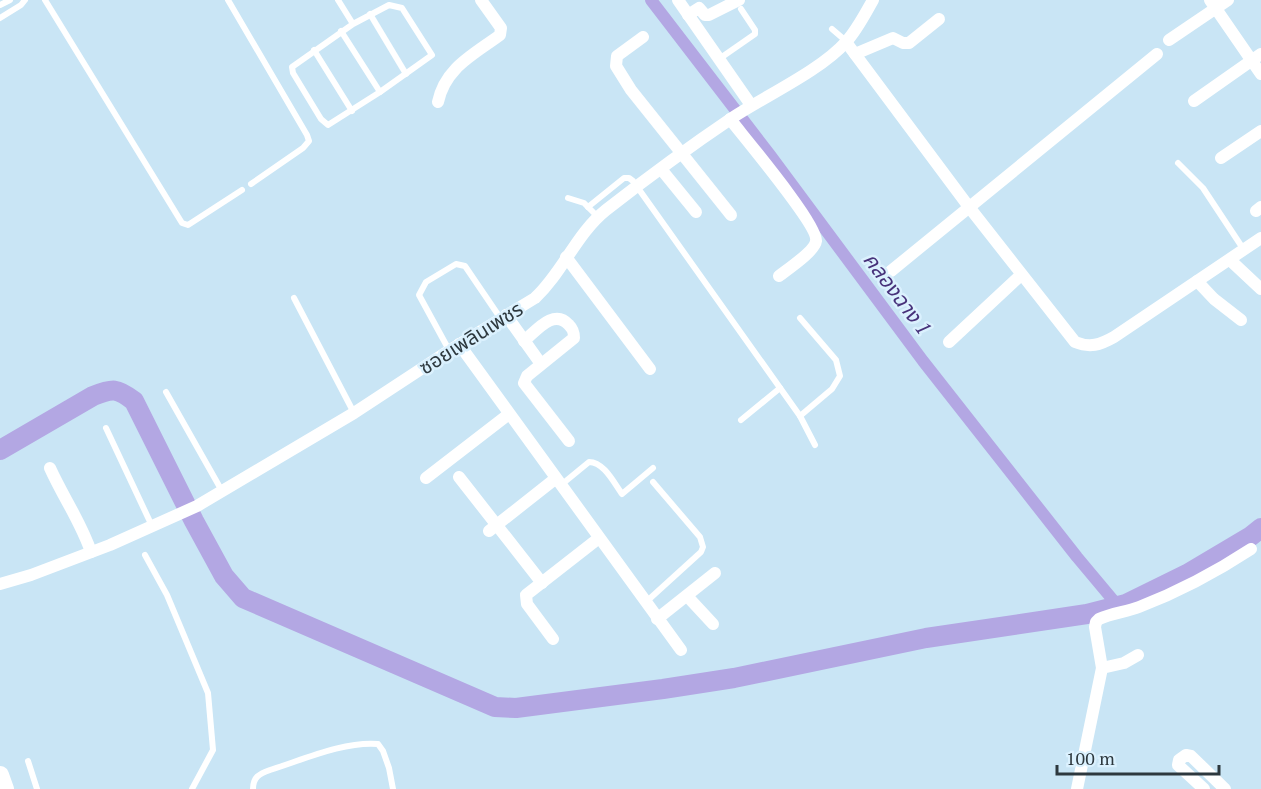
<svg xmlns="http://www.w3.org/2000/svg" width="1261" height="789" font-family="'PT Serif','Noto Sans Thai',serif">
	<style>
		.lines { fill: none; stroke-linecap: round; stroke-linejoin: round }
		.canal { stroke: #b3a7e3; stroke-width: 12 }
		.river { stroke: #b3a7e3; stroke-width: 20 }
		.lane { stroke: #fff; stroke-width: 6 }
		.street { stroke: #fff; stroke-width: 12 }
		.secondary { stroke: #fff; stroke-width: 18 }
		.labels { text-anchor: middle; stroke-width: 5; stroke-linejoin: round; paint-order: stroke }
		.street-label { font-size: 20px; fill: #2d383e; stroke: #dbf1fe }
		.water-label { font-size: 21px; font-style: italic; fill: #47327a; stroke: #dbf1fe }
	</style>
	<rect width="100%" height="100%" fill="#c9e5f5"/>
	<g class="lines">
		<path class="canal" d="M651,0L770,155L923,361L1077,557L1118,606"/>
		<path class="river" d="M0,450L93,396C113,388 117,388 134,401L194,521L224,576L243,598L495,707L516,708L663,689L734,678L926,638L1087,614L1126,604L1187,574L1251,536L1261,528"/>
		<g class="lane">
			<path d="M45,0L182,223L188,225L242,190"/>
			<path d="M228,0L307,135L309,141L303,148L251,184"/>
			<path d="M338,0L353,24L292,67L293,73L321,119L328,125L380,92L432,55L402,8L389,5L353,24"/>
			<path d="M0,5L10,0"/>
			<path d="M370,14L406,74"/>
			<path d="M0,18L21,5L25,0"/>
			<path d="M832,29L846,41"/>
			<path d="M341,31L380,92"/>
			<path d="M314,50L352,111"/>
			<path d="M719,59L755,34V30L741,9"/>
			<path d="M1178,163L1203,188L1244,250"/>
			<path d="M568,198L584,203L598,217"/>
			<path d="M588,207L624,178H629L633,181L800,416L815,445"/>
			<path d="M294,298L354,413"/>
			<path d="M449,350L419,295L426,282L456,264L465,266L501,319"/>
			<path d="M166,392L222,491"/>
			<path d="M800,416L832,389L840,376L836,360L800,318"/>
			<path d="M741,420L780,388"/>
			<path d="M106,428L152,526"/>
			<path d="M561,485L589,462C604,462 614,483 622,494L653,468"/>
			<path d="M145,555L167,595L208,693L213,750L192,789"/>
			<path d="M646,602L701,552L703,547L700,537L653,482"/>
			<path d="M28,761L37,789"/>
			<path d="M253,789C253,777 259,774 270,770C302,760 345,741 378,744L383,751L389,768L393,789"/>
		</g>
		<g class="street">
			<path d="M678,0L751,105"/>
			<path d="M1210,0L1261,74"/>
			<path d="M688,15L699,8L705,15H709L739,0"/>
			<path d="M643,37L617,56L616,66L631,90L731,215"/>
			<path d="M1169,40L1228,0"/>
			<path d="M846,42L969,207L1075,342C1090,348 1100,345 1114,337L1261,238"/>
			<path d="M855,54L893,38L903,43H909L939,19"/>
			<path d="M1194,101L1261,54"/>
			<path d="M438,102C445,68 473,55 500,35L501,28L481,0"/>
			<path d="M730,119C743,136 819,226 816,241C815,251 788,269 779,276"/>
			<path d="M1221,158L1261,131"/>
			<path d="M661,169L696,212"/>
			<path d="M1256,211L1261,207"/>
			<path d="M566,257L650,369"/>
			<path d="M1230,260L1261,289"/>
			<path d="M891,271L1157,54"/>
			<path d="M1197,281L1214,299L1241,320"/>
			<path d="M506,315L541,364"/>
			<path d="M524,341C537,330 554,308 569,325C573,329 574,332 574,338L527,376L524,383L569,441"/>
			<path d="M949,342L1021,275"/>
			<path d="M459,344L681,650"/>
			<path d="M50,468C63,497 81,522 91,552"/>
			<path d="M459,477L542,583"/>
			<path d="M426,478L509,414"/>
			<path d="M489,531L555,479"/>
			<path d="M0,584L31,575L110,545L197,506L354,413L450,350L535,298C563,272 576,234 606,210C647,178 689,147 732,118C765,96 820,71 846,42C857,30 865,14 873,0"/>
			<path d="M687,596L713,624"/>
			<path d="M657,619L715,573"/>
			<path d="M553,639L527,604L526,595L599,538"/>
			<path d="M1102,668L1095,627L1096,622L1099,619C1112,613 1126,612 1139,607C1178,592 1216,572 1251,549"/>
			<path d="M1077,789L1102,668L1124,663L1138,655"/>
			<path d="M1204,789L1178,765L1179,760L1186,755L1191,756L1225,789"/>
		</g>
		<path class="secondary" d="M0,775L5,789"/>
	</g>
	<g class="labels">
		<g class="street-label">
			<text transform="translate(471 338) rotate(-32)" y="7">ซอยเพลินเพชร</text>
		</g>
		<g class="water-label">
			<text transform="translate(897 294) rotate(53)" y="7">คลองฉาง 1</text>
		</g>
	</g>
	<path d="M1057 765v9h162v-9" fill="none" stroke="#2d383e" stroke-width="3"/>
	<text x="1066" y="765" font-size="18" fill="#2d383e" stroke="#dbf1fe" stroke-width="4.5" paint-order="stroke">100 m</text>
</svg>
